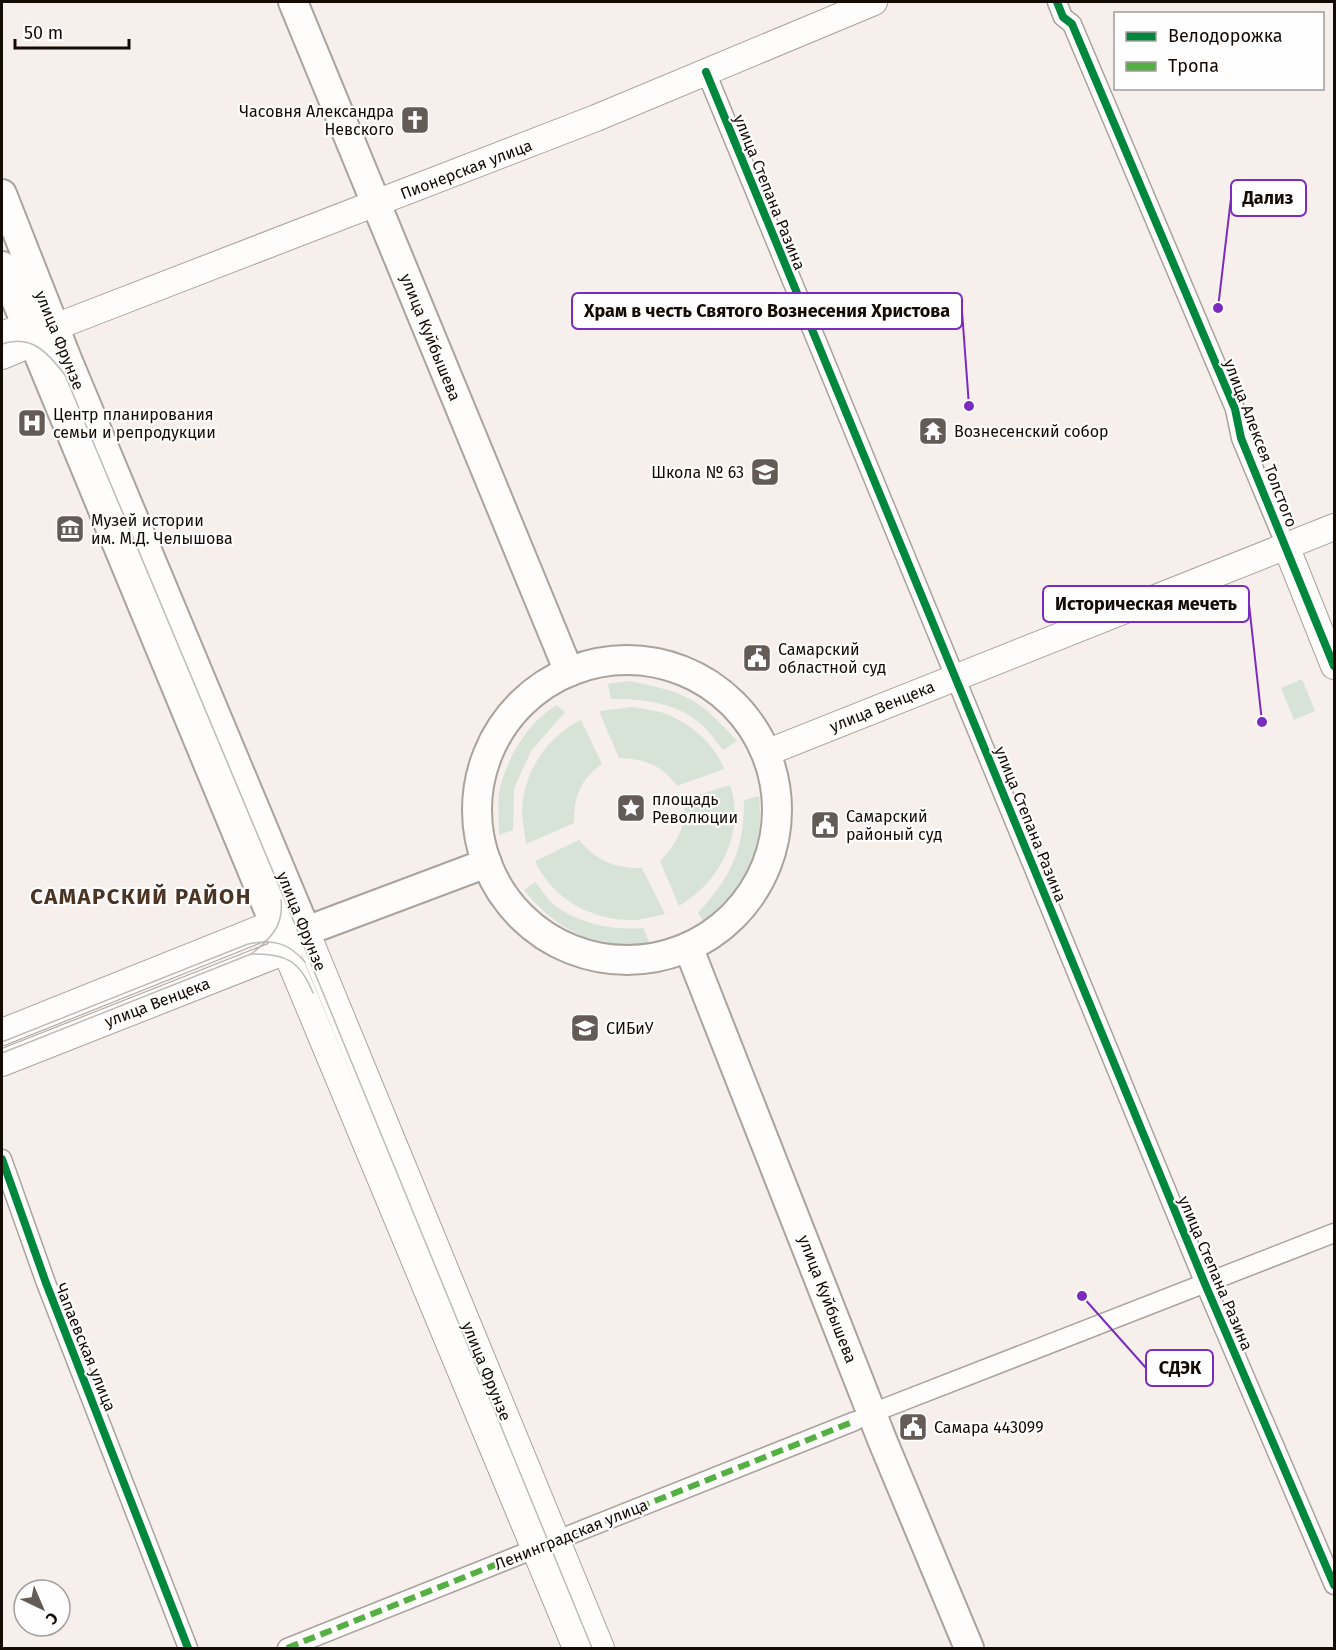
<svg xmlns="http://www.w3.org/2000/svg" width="1336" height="1650" font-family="'Fira Sans',sans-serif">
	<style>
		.green { fill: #d8e3d8 }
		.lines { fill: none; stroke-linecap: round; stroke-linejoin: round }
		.street-casing { stroke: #aaa29c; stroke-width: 21 }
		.secondary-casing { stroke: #aaa29c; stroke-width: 28 }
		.primary-casing { stroke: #aaa29c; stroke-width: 32 }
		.street { stroke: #fefdfc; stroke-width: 18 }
		.secondary { stroke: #fefdfc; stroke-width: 26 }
		.primary { stroke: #fefdfc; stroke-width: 28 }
		.tram { stroke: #bebbba; stroke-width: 1.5 }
		.quiet { stroke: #55b044; stroke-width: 6; stroke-dasharray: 12 6; stroke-linecap: butt }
		.cycleway-casing { stroke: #fefefe; stroke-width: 11 }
		.cycleway { stroke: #00873e; stroke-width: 8 }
		.labels { text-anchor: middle; stroke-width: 4.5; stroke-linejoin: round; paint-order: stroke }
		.poi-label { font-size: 16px; fill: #150b05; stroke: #fefefe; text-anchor: start }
		.street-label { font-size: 16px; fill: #150b05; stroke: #fefefe }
		.district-label { font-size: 22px; font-weight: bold; letter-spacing: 1.5px; fill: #4c3423; stroke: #fefefe }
		.leader { fill: none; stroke: #7b2cbf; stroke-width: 2 }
		.callout-dot { fill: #7b2cbf; stroke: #fefefe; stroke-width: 2 }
		.callout { fill: #fefefe; stroke: #7b2cbf; stroke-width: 2 }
		.callout-label { font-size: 18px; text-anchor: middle; font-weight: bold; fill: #150b05 }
	</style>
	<rect width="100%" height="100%" fill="#f6efeb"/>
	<g class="green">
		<path d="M1302,679L1315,711L1294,720L1281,688Z"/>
		<path d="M629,681C685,692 699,698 737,741L723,750C716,741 709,731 701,724C678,703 641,698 611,699L608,684Z"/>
		<path d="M557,705L565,712L531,751L514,789L513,830L499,835C499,820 497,802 500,788C508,756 529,721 557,705Z"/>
		<path d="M632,707C642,709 654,710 664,713C689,722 716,745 724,769L677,786C662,765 645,759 619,758L599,711Z"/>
		<path d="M581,720L602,764C580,780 574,796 574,823L526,844C525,833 522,822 522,811C523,773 547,736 581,720Z"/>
		<path d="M730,785C746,833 720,882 679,906L660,861C678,842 687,825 684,799Z"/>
		<path d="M759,796C765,854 746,884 704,922L698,913C731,876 744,851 744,800Z"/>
		<path d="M579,840C597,861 614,868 642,868L665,914C653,916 640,921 628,920C589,919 551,897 535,861Z"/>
		<path d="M535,882C541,888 546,898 553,904C577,923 613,931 643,928L650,943C596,949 558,932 524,890Z"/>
	</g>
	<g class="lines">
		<g class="street-casing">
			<g id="street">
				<path d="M1057,2L1063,17L1072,24L1235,409L1241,438L1286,546"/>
				<path d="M706,72L1205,1284L1334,1585"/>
				<path d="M2,1159L46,1283L188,1648"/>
				<path d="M872,1413L1334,1233"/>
				<path d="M287,1648L855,1421"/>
			</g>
		</g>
		<g class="secondary-casing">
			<g id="secondary">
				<path d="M55,327L596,118L874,2"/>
				<path d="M2,335L26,325"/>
				<path d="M2,356L33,343"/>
				<path d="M1286,546L1334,666"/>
				<path d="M766,753L1334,527"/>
				<path d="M2,1032L274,923L576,1648"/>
				<path d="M2,1063L286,951L306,931L601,1648"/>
			</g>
		</g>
		<g class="primary-casing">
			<g id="primary">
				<path d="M293,2L569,672"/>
				<path d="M2,194L67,359L306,931"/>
				<path d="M2,266L274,923L306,931L487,863"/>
				<circle cx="627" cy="810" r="150"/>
				<path d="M689,949L883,1442L969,1648"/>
			</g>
		</g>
		<use href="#street" class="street"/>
		<use href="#secondary" class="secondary"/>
		<use href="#primary" class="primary"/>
		<g class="tram">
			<path d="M2,344C32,334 48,353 65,375L287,905L592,1648"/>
			<path d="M251,954C286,953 300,961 313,993"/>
			<path d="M2,1042L248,944C272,939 288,942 305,962"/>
			<path d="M2,1053L251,954C271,939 284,925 281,900"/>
		</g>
		<path class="quiet" d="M287,1648L855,1421"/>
		<g class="cycleway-casing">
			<g id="cycleway">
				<path d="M1057,2L1063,17L1072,24L1235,409L1241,438L1334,666"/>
				<path d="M706,72L1205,1284L1334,1585"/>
				<path d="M2,1159L46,1283L188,1648"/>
			</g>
		</g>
		<use href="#cycleway" class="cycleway"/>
	</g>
	<defs>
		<g id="church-square" transform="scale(1.5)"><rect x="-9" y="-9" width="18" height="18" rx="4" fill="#645b56" stroke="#fefefe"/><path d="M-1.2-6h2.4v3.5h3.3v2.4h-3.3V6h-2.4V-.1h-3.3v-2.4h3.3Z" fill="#fff"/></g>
		<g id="hospital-square" transform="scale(1.5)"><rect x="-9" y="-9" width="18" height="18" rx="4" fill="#645b56" stroke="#fefefe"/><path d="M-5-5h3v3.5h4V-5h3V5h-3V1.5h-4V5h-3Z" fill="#fff"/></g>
		<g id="temple-square" transform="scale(1.5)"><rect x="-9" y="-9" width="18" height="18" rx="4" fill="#645b56" stroke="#fefefe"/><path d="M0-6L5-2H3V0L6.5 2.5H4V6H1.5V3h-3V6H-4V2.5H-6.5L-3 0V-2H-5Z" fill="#fff"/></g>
		<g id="school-square" transform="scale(1.5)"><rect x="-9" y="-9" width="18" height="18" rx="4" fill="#645b56" stroke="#fefefe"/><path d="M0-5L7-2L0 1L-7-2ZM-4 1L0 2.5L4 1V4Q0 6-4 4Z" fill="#fff"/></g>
		<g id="museum-square" transform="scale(1.5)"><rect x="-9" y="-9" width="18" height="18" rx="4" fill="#645b56" stroke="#fefefe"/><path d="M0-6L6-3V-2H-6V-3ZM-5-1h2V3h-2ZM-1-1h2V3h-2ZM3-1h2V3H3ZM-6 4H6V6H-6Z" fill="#fff"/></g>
		<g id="civic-square" transform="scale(1.5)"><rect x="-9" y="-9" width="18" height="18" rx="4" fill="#645b56" stroke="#fefefe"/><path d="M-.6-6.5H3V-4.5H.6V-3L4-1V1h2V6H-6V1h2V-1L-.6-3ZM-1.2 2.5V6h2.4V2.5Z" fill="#fff"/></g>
		<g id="sight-square" transform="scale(1.5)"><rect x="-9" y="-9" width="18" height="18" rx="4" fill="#645b56" stroke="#fefefe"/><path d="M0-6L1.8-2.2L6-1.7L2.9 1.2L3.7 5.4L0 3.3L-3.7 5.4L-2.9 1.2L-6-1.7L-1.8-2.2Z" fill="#fff"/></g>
		<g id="university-square" transform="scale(1.5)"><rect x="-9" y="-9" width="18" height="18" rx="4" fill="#645b56" stroke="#fefefe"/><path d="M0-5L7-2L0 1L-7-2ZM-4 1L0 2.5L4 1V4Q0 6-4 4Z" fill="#fff"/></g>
	</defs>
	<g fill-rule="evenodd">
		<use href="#church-square" x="415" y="120"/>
		<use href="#hospital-square" x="32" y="423"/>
		<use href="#temple-square" x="933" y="431"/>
		<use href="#school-square" x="765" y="472"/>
		<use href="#museum-square" x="70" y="529"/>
		<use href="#civic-square" x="757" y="658"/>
		<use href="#sight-square" x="631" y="808"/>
		<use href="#civic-square" x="825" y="825"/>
		<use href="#university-square" x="585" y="1028"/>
		<use href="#civic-square" x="913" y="1427"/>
	</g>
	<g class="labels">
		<g class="poi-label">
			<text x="394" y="117" text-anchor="end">Часовня Александра<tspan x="394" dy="18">Невского</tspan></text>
			<text x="53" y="420">Центр планирования<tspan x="53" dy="18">семьи и репродукции</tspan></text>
			<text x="954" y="437">Вознесенский собор</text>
			<text x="744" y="478" text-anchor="end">Школа № 63</text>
			<text x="91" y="526">Музей истории<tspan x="91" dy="18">им. М.Д. Челышова</tspan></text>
			<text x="778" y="655">Самарский<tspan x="778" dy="18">областной суд</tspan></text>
			<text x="652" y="805">площадь<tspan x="652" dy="18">Революции</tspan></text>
			<text x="846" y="822">Самарский<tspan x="846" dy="18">районый суд</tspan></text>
			<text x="606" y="1034">СИБиУ</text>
			<text x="934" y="1433">Самара 443099</text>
		</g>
		<g class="street-label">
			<text transform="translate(466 169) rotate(-21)" y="6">Пионерская улица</text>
			<text transform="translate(770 192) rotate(68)" y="6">улица Степана Разина</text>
			<text transform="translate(431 337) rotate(68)" y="6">улица Куйбышева</text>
			<text transform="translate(60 340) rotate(68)" y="6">улица Фрунзе</text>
			<text transform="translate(1261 443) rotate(69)" y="6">улица Алексея Толстого</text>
			<text transform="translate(882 706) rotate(-22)" y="6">улица Венцека</text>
			<text transform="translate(1031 824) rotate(68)" y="6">улица Степана Разина</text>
			<text transform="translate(302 921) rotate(68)" y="6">улица Фрунзе</text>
			<text transform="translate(157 1002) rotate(-21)" y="6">улица Венцека</text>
			<text transform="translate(1216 1273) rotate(67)" y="6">улица Степана Разина</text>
			<text transform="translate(828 1299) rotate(69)" y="6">улица Куйбышева</text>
			<text transform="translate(86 1347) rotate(68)" y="6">Чапаевская улица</text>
			<text transform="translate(487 1371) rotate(68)" y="6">улица Фрунзе</text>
			<text transform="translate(571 1534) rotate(-22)" y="6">Ленинградская улица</text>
		</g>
		<g class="district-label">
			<text x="141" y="904">САМАРСКИЙ РАЙОН</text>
		</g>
	</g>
	<path class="leader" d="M1218 308L1231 198M969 406L962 311M1262 722L1249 604M1082 1296L1146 1368"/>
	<g class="callout-dot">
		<circle cx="1218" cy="308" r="6"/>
		<circle cx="969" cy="406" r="6"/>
		<circle cx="1262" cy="722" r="6"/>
		<circle cx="1082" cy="1296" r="6"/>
	</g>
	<g class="callout">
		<rect x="1231" y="180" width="75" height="36" rx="6"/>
		<rect x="572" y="293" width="390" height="36" rx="6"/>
		<rect x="1043" y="586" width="206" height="36" rx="6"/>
		<rect x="1146" y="1350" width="67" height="36" rx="6"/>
	</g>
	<g class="callout-label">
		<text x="1268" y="204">Дализ</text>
		<text x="767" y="317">Храм в честь Святого Вознесения Христова</text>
		<text x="1146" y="610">Историческая мечеть</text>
		<text x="1180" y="1374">СДЭК</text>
	</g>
	<rect width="1336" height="1650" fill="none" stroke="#150b05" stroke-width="6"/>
	<rect x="1114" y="12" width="210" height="78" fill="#fefefe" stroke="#a19d9a" stroke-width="1.5"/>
	<rect x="1126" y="32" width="30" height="9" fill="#00873e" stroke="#a19d9a" stroke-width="1.5"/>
	<text x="1168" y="42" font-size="18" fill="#150b05">Велодорожка</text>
	<rect x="1126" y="62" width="30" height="9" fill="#55b044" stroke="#a19d9a" stroke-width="1.5"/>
	<text x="1168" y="72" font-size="18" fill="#150b05">Тропа</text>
	<g transform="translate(42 1608) rotate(136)"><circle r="28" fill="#fefefe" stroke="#a19d9a" stroke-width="1.5"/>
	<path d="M0-4.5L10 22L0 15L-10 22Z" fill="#645b56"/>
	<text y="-9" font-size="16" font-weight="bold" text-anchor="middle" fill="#150b05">С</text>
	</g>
	<path d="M15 39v9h114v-9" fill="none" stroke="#150b05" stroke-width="3"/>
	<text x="24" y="39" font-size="18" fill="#150b05" stroke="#fefefe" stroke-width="4.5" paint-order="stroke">50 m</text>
</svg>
